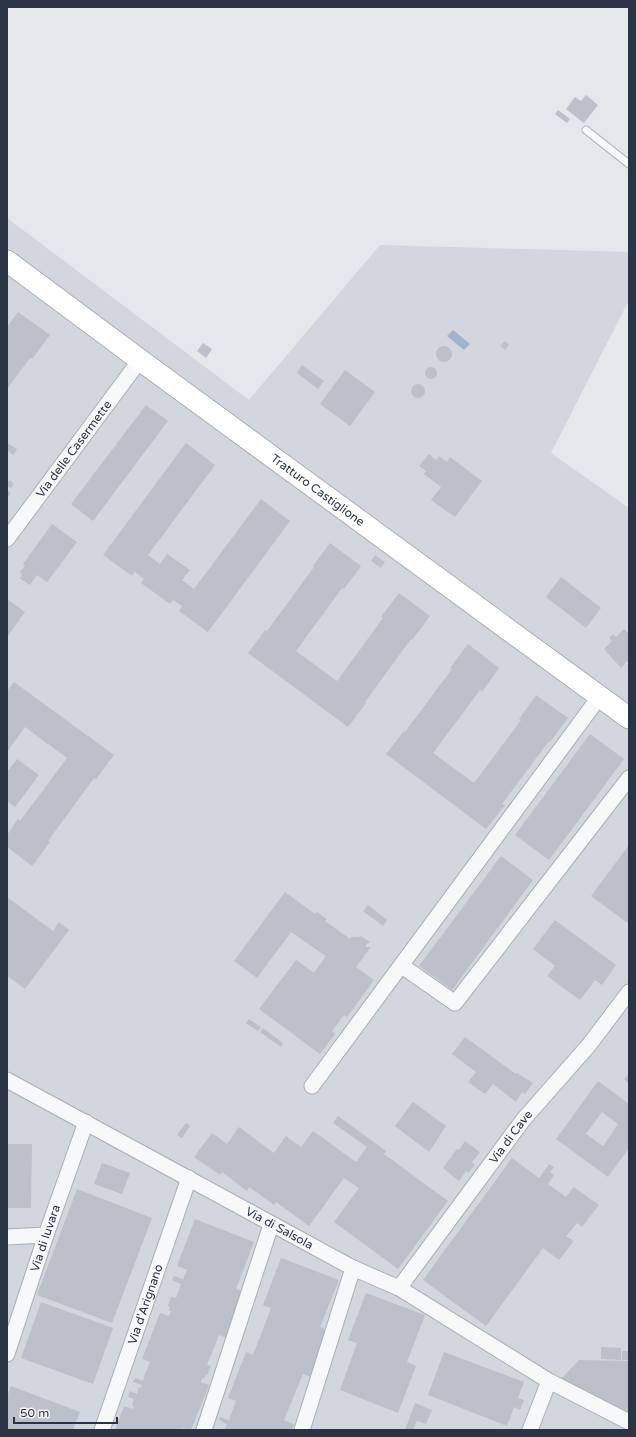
<svg xmlns="http://www.w3.org/2000/svg" width="636" height="1437" font-family="'Varela Round',sans-serif">
	<style>
		.built { fill: #d2d6de }
		.water { fill: #9fb4cc }
		.building { fill: #bbc0ca; fill-rule: evenodd }
		.lines { fill: none; stroke-linecap: round; stroke-linejoin: round }
		.lane-casing { stroke: #a9aeb7; stroke-width: 9 }
		.street-casing { stroke: #a9aeb7; stroke-width: 17 }
		.secondary-casing { stroke: #a9aeb7; stroke-width: 23 }
		.lane { stroke: #f7f8fa; stroke-width: 7 }
		.street { stroke: #f7f8fa; stroke-width: 15 }
		.secondary { stroke: #fff; stroke-width: 21 }
		.labels { text-anchor: middle; stroke-width: 3; stroke-linejoin: round; paint-order: stroke }
		.street-label { font-size: 12px; fill: #2b3445; stroke: #f4f6f9 }
	</style>
	<rect width="100%" height="100%" fill="#e4e7ec"/>
	<path class="built" d="M7,218L249,400L380,245L629,252V300L551,453L629,508V1430H7Z"/>
	<path class="water" d="M453,330L470,344L464,350L447,336Z"/>
	<g class="building">
		<path d="M586,95L598,105L584,123L566,109L575,97L581,101Z"/>
		<path d="M558,110L570,119L567,123L555,114Z"/>
		<path d="M18,312L50,335L32,359L30,358L7,389V327Z"/>
		<path d="M505,341L509,345L505,350L500,346Z"/>
		<path d="M203,343L212,349L206,358L197,351Z"/>
		<circle cx="444" cy="354" r="8"/>
		<path d="M302,365L324,381L318,389L297,373Z"/>
		<circle cx="431" cy="373" r="6"/>
		<path d="M345,370L375,392L350,426L320,404Z"/>
		<circle cx="418" cy="391" r="7"/>
		<path d="M146,405L168,421L93,521L71,504Z"/>
		<path d="M7,443L17,449L13,455L7,450Z"/>
		<path d="M186,443L215,465L148,555L160,564L167,554L190,570L182,580L194,589L261,499L290,521L208,632L179,611L182,606L173,600L170,604L141,583L144,579L135,572L132,576L103,555Z"/>
		<path d="M429,454L436,460L439,456L447,462L450,457L482,481L455,517L431,500L441,487L424,474L426,471L419,466Z"/>
		<path d="M9,480L14,484L11,488L7,486Z"/>
		<path d="M7,490L11,493L7,498Z"/>
		<path d="M52,524L77,542L47,582L37,575L30,585L19,578L21,577L22,574L20,572L25,566L23,564Z"/>
		<path d="M330,543L361,566L344,589L342,588L296,651L337,681L383,618L381,617L399,593L430,616L412,640L411,639L365,702L366,703L348,727L248,653L265,630L267,631L314,567L313,566Z"/>
		<path d="M375,555L385,562L381,568L371,561Z"/>
		<path d="M561,577L601,608L586,628L546,597Z"/>
		<path d="M7,599L25,612L7,637Z"/>
		<path d="M624,629L629,634V663L627,661L621,668L604,649L612,641L609,638L613,634L616,637Z"/>
		<path d="M468,644L499,668L482,692L480,690L433,753L474,783L521,720L519,719L536,695L568,718L550,742L549,741L502,804L505,805L486,829L386,754L404,731L405,732L452,669L450,668Z"/>
		<path d="M14,682L114,755L96,779L94,778L48,841L50,842L32,866L7,847V835L18,819L20,821L67,758L25,727L7,752V691Z"/>
		<path d="M590,734L624,759L549,860L515,835Z"/>
		<path d="M17,759L39,775L15,807L7,801V772Z"/>
		<path d="M629,845V924L591,896Z"/>
		<path d="M501,856L533,880L452,990L419,966Z"/>
		<path d="M285,892L315,914L317,912L327,919L325,921L350,939L351,937H360L361,936L370,942L366,945V947H371L356,967L374,980L347,1017L344,1015L332,1031L335,1034L320,1054L259,1009L296,960L314,973L326,956L291,932L257,978L234,961Z"/>
		<path d="M7,897L53,931L59,922L69,930L25,989L7,976Z"/>
		<path d="M368,905L387,920L383,926L363,911Z"/>
		<path d="M555,920L616,965L602,985L595,980L580,1000L547,976L555,966L533,949Z"/>
		<path d="M249,1019L261,1027L258,1031L246,1023Z"/>
		<path d="M263,1028L283,1043L281,1047L260,1032Z"/>
		<path d="M465,1037L516,1074L517,1073L533,1083L525,1094L522,1092L516,1102L493,1084L485,1094L468,1082L476,1072L452,1054Z"/>
		<path d="M629,1074V1084L624,1079Z"/>
		<path d="M598,1081L629,1104V1148L608,1177L556,1139ZM602,1112L618,1124L603,1146L586,1134Z"/>
		<path d="M413,1102L446,1126L429,1152L395,1126Z"/>
		<path d="M338,1116L386,1151L384,1154L448,1201L398,1269L334,1222L359,1188L344,1178L309,1226L276,1202L274,1205L249,1187L247,1191L222,1172L220,1175L194,1157L212,1133L227,1144L239,1127L274,1153L286,1136L301,1147L313,1131L356,1162L367,1147L333,1123Z"/>
		<path d="M186,1123L190,1126L182,1138L177,1135Z"/>
		<path d="M465,1141L480,1152L472,1162L475,1165L468,1173L466,1171L459,1181L443,1168L457,1149L459,1150Z"/>
		<path d="M7,1144H32L31,1208H7Z"/>
		<path d="M512,1158L539,1178L549,1164L554,1167L550,1172L554,1175L548,1184L566,1197L574,1187L599,1205L582,1227L577,1223L566,1236L574,1241L559,1260L543,1248L486,1326L423,1280Z"/>
		<path d="M102,1163L130,1173L122,1194L94,1184Z"/>
		<path d="M77,1189L152,1218L112,1323L37,1295Z"/>
		<path d="M195,1219L254,1242L236,1289L245,1292L227,1338L219,1335L207,1365L211,1366L208,1374L205,1376L204,1379L202,1378L201,1382L209,1385L191,1430L182,1428L181,1430H115L124,1406L133,1409L134,1406L132,1405L134,1399L128,1397L130,1391L137,1394L139,1387L141,1388L142,1385L133,1382L135,1378L143,1381L145,1374L150,1362L142,1359L160,1313L169,1316L171,1311L169,1310L170,1307L168,1306L171,1297L176,1298L181,1284L172,1280L174,1276L183,1279L187,1270L177,1266Z"/>
		<path d="M281,1258L339,1280L320,1327L330,1331L311,1377L303,1374L284,1420L294,1424L292,1430H224L227,1424L219,1420L220,1417L229,1420L236,1401L228,1398L246,1352L253,1355L271,1308L263,1305Z"/>
		<path d="M366,1293L425,1315L407,1362L416,1366L398,1413L340,1390L357,1343L348,1340Z"/>
		<path d="M41,1302L113,1328L93,1384L21,1358Z"/>
		<path d="M601,1347L621,1348V1360L601,1359Z"/>
		<rect x="622" y="1351" width="7" height="9"/>
		<path d="M444,1352L524,1382L518,1398L524,1400L520,1410L514,1407L507,1426L428,1395Z"/>
		<path d="M579,1360L629,1361V1418L560,1380Z"/>
		<path d="M11,1386L80,1412L73,1430H7V1397Z"/>
		<path d="M415,1403L432,1410L426,1424L417,1421L413,1430H405Z"/>
	</g>
	<g class="lines">
		<g class="lane-casing">
			<path id="lane" d="M586,130L629,164"/>
		</g>
		<g class="street-casing">
			<g id="street">
				<path id="s1" d="M7,539L140,360"/>
				<path d="M402,966L455,1003L629,778"/>
				<path id="s2" d="M7,1080L353,1268L399,1288L549,1381L629,1422"/>
				<path d="M312,1086L600,696"/>
				<path d="M7,1237L46,1235"/>
				<path id="s3" d="M399,1288L523,1120L589,1045L629,992"/>
				<path id="s4" d="M7,1354L46,1235L86,1122"/>
				<path id="s5" d="M102,1430L189,1178"/>
				<path d="M204,1430L271,1225"/>
				<path d="M302,1430L353,1268"/>
				<path d="M530,1430L549,1381"/>
			</g>
		</g>
		<g class="secondary-casing">
			<g id="secondary">
				<path id="s6" d="M7,261L140,360L629,718"/>
			</g>
		</g>
		<use href="#lane" class="lane"/>
		<use href="#street" class="street"/>
		<use href="#secondary" class="secondary"/>
	</g>
	<g class="labels">
		<g class="street-label">
			<text dy="4" stroke="none"><textPath href="#s1" startOffset="112">Via delle Casermette</textPath></text>
			<text dy="4" stroke="none"><textPath href="#s6" startOffset="386">Tratturo Castiglione</textPath></text>
			<text dy="4" stroke="none"><textPath href="#s3" startOffset="188">Via di Cave</textPath></text>
			<text dy="4" stroke="none"><textPath href="#s2" startOffset="310">Via di Salsola</textPath></text>
			<text dy="4" stroke="none"><textPath href="#s4" startOffset="122">Via di Iuvara</textPath></text>
			<text dy="4" stroke="none"><textPath href="#s5" startOffset="133">Via d'Arignano</textPath></text>
		</g>
	</g>
	<rect width="636" height="1437" fill="none" stroke="#2b3445" stroke-width="16"/>
	<path d="M14 1417v6h103v-6" fill="none" stroke="#2b3445" stroke-width="2"/>
	<text x="20" y="1417" font-size="12" fill="#2b3445" stroke="#f4f6f9" stroke-width="3" paint-order="stroke">50 m</text>
</svg>
